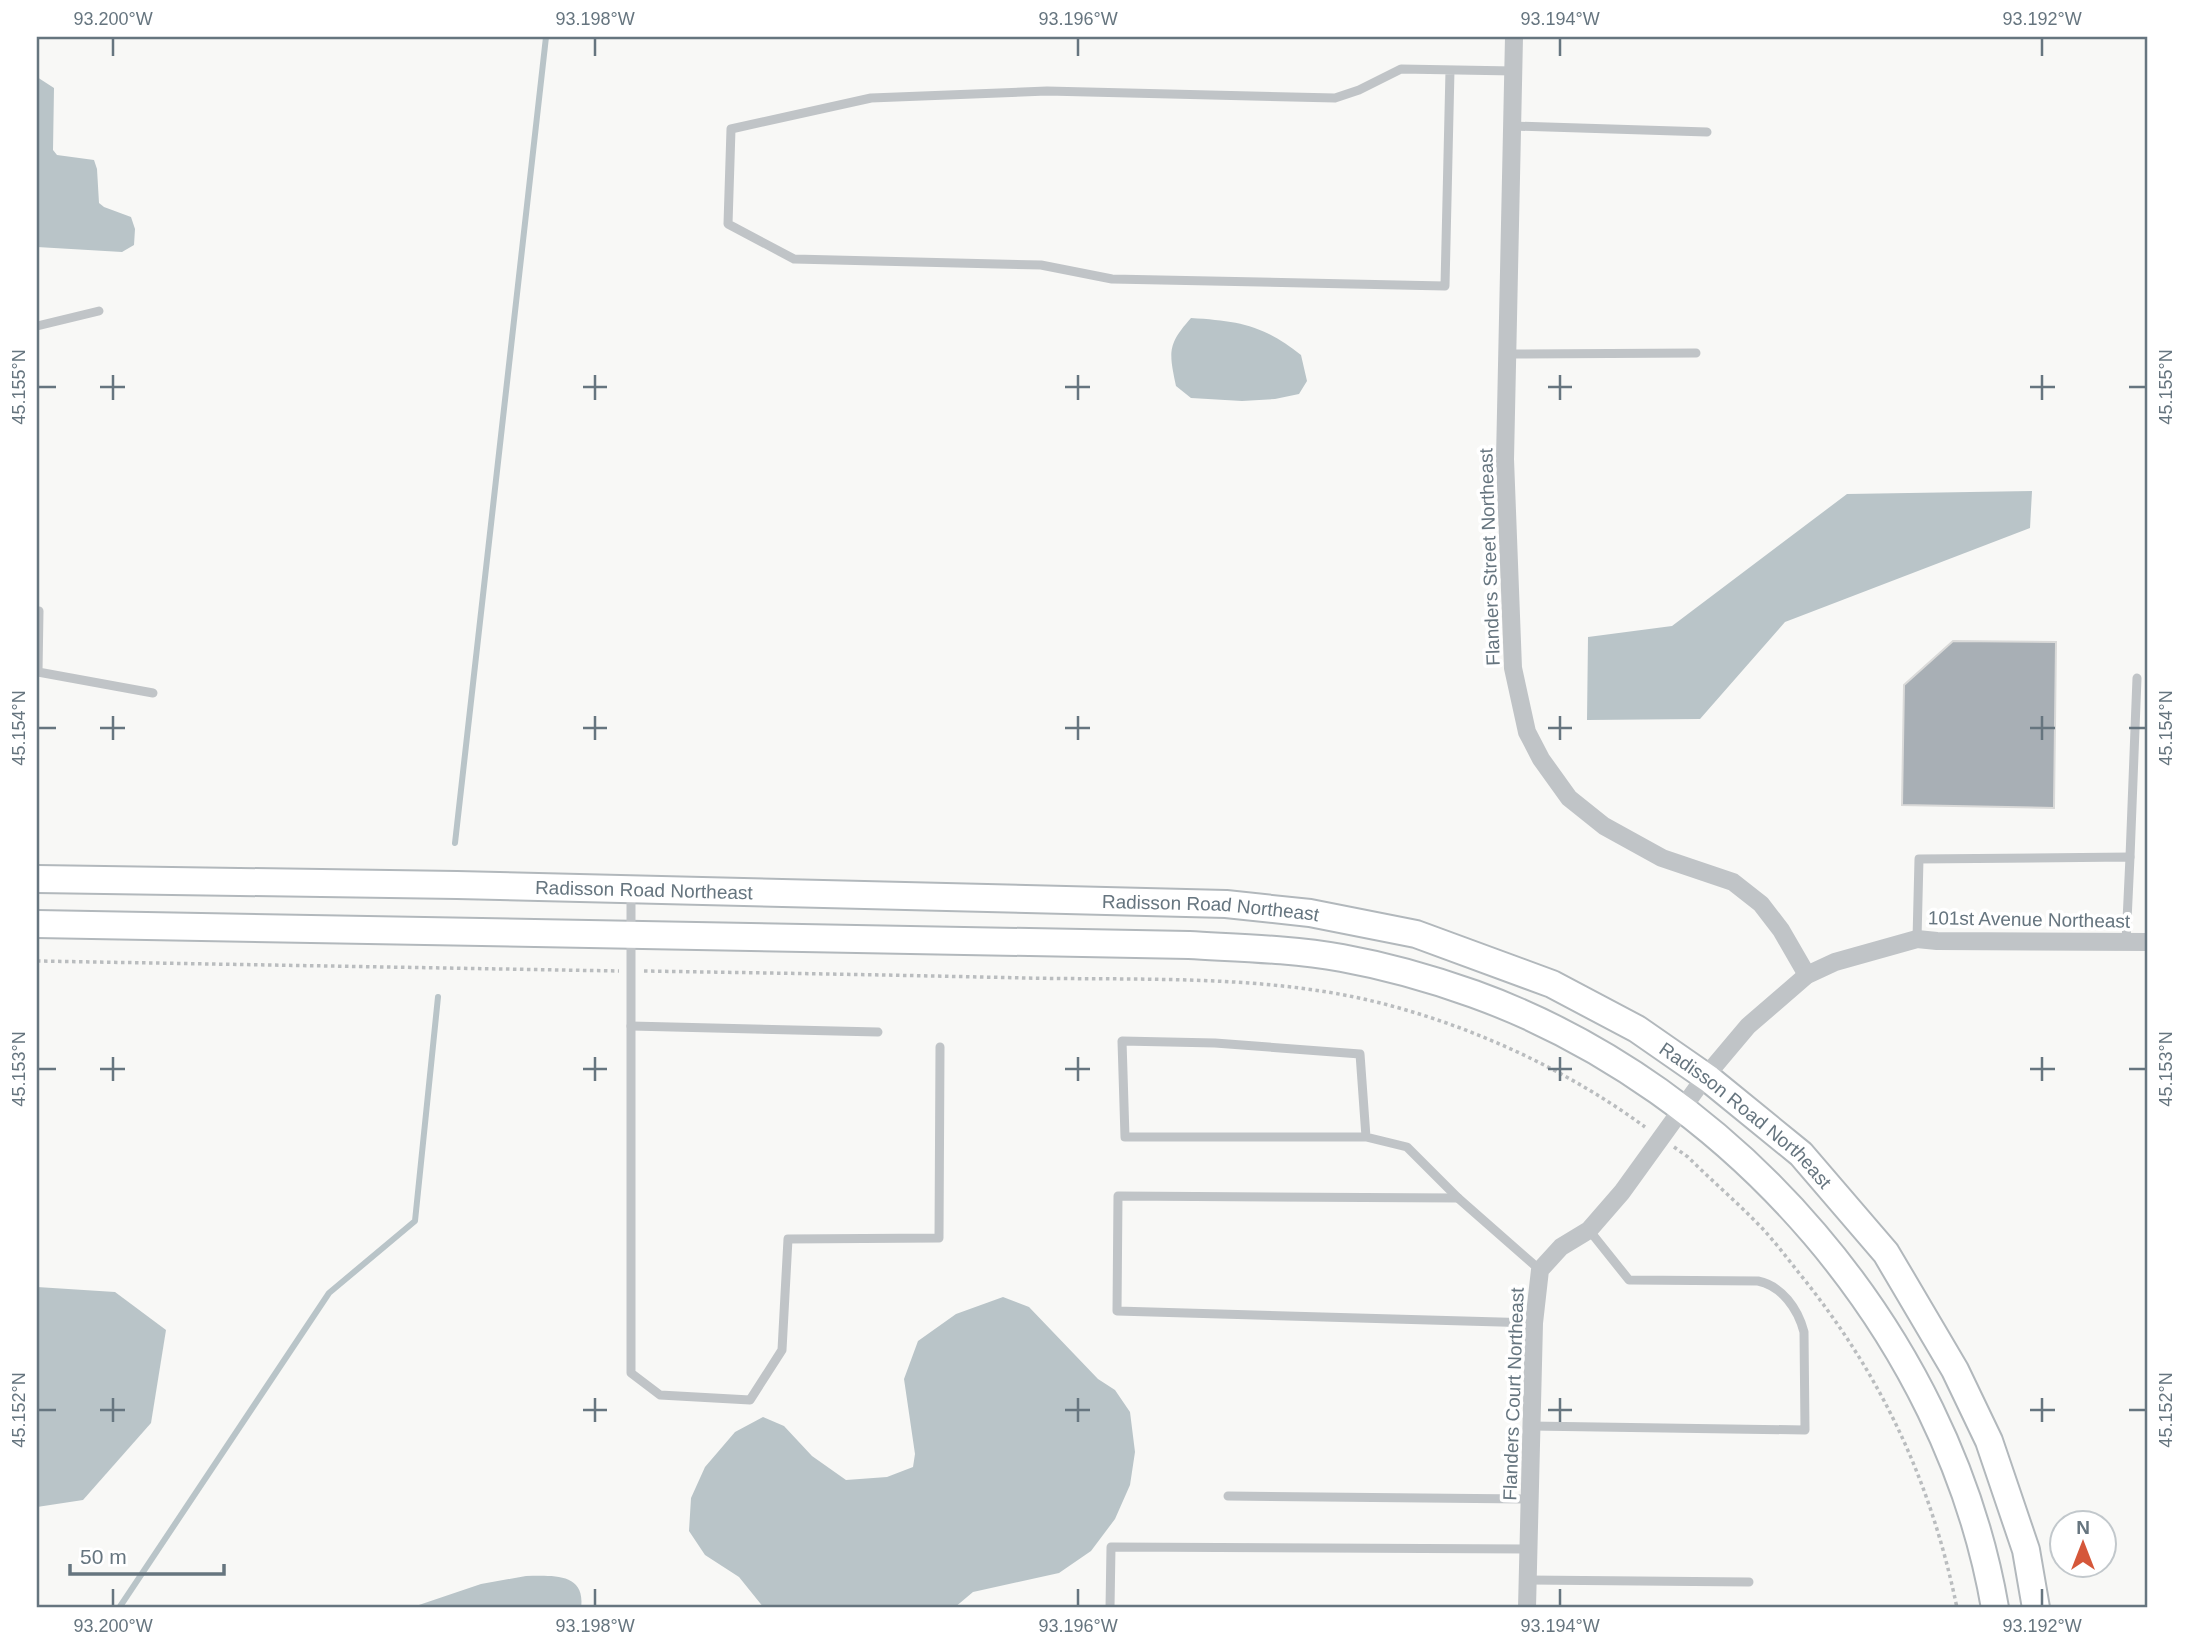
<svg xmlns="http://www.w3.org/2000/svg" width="2185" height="1645" font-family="Helvetica,sans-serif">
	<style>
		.water { fill: #b9c4c8 }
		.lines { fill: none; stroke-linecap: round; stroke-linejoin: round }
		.stream { stroke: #b9c4c8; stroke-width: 6 }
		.building { fill: #a8afb5; stroke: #dadad9; stroke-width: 2 }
		.secondary-casing { stroke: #b2b8bc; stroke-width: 30 }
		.path { stroke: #babdbf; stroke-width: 3.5; stroke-dasharray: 3.5 3.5; stroke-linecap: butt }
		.service { stroke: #c0c4c7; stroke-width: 9 }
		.minor { stroke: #c0c4c7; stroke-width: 18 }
		.secondary { stroke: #fff; stroke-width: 26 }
		.ticks { fill: none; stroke: #66757f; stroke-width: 2.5 }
		.labels { text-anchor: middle; stroke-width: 7; stroke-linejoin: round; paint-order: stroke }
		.street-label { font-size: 19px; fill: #66757f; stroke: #fff }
		.neatline { fill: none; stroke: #66757f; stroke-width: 2.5 }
		.ticks-label { font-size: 18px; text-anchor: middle; fill: #66757f }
	</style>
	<rect width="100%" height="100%" fill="#f8f8f6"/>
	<g class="water">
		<path d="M37,77L54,88L53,150L57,155L94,160L97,169L99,203L104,207L131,217L135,229L134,245L122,252L37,247Z"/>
		<path d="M1191,318C1239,321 1263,325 1301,355L1307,381L1299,394L1275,399L1242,401L1191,398L1176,386C1169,352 1167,345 1191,318Z"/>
		<path d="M2032,491L2030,528L1785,622L1700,719L1587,720L1588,637L1672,626L1847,494Z"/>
		<path d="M37,1287L115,1292L166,1330L151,1423L83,1500L37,1507Z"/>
		<path d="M1003,1297L1029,1307L1098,1379L1115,1390L1130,1412L1135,1452L1130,1485L1115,1519L1091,1551L1059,1573L973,1592L954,1608H764L739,1577L705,1555L689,1531L691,1498L705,1467L735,1432L763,1417L784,1426L812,1456L846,1480L887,1477L913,1467L915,1454L904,1379L918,1341L956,1314Z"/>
		<path d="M526,1576C551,1576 586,1572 581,1608H410L481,1584Z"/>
	</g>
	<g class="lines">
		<g class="stream">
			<path d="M455,843L546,37"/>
			<path d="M119,1608L329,1293L415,1221L438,997"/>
		</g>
	</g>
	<path class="building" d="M1953,641L2056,642L2054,808L1902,805L1904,685Z"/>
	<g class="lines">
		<g class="secondary-casing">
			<g id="secondary">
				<path id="s1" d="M37,879L457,885L1226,904L1310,913L1416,934L1552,984L1637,1029L1709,1079L1801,1154L1886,1253L1955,1370L1989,1441L2026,1550L2036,1608"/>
				<path d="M37,924L1189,945C1240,948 1292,949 1342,958C1386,966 1432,979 1474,994C1734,1088 1948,1335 1995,1608"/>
			</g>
		</g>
		<g class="path">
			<path d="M37,961L619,971"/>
			<path d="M644,971C771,973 898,975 1025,978C1123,980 1224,976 1321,991C1433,1008 1554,1060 1645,1127"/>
			<path d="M1674,1147L1688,1157C1712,1181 1738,1203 1762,1228C1775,1242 1787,1258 1799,1273C1881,1374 1931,1481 1957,1608"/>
		</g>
		<g class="service">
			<path d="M1450,70L1445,286L1112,279L1041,265L794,259L728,224L731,129L871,98L1047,91L1335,98L1359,90L1401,69L1514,71"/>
			<path d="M1513,126L1707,132"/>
			<path d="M37,326L99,311"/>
			<path d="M1508,354L1696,353"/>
			<path d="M37,611H39L38,672L153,693"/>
			<path d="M2130,857L2137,678"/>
			<path d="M631,891V1373L660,1395L750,1400L782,1350L788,1239L939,1238L940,1047"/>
			<path d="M1917,939L1919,859L2130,857L2126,942"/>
			<path d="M631,1026L878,1032"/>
			<path d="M1366,1137H1125L1122,1041L1215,1043L1360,1054L1366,1137L1407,1147L1458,1198L1540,1270"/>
			<path d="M1458,1198L1118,1196L1117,1311L1534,1323"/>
			<path d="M1531,1426L1805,1430L1804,1332C1798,1309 1782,1286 1758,1281L1629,1280L1589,1230"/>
			<path d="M1228,1496L1530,1499"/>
			<path d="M1528,1580L1749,1582"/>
			<path d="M1110,1608L1111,1547L1528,1549"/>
		</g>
		<g class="minor">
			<path d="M1514,37L1505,459L1513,668L1527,732L1541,759L1569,798L1604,826L1662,858L1733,882L1761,904L1781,930L1807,975"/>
			<path d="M1527,1608L1534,1323L1540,1270L1561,1247L1589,1230L1622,1192L1705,1077L1748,1026L1807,975L1835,962L1917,939L1937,941L2148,942"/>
		</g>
		<use href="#secondary" class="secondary"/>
	</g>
	<path class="ticks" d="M113,38V56M595,38V56M1078,38V56M1560,38V56M2042,38V56M113,375V400M595,375V400M1078,375V400M1560,375V400M2042,375V400M38,387H56M100,387H125M583,387H607M1065,387H1090M1548,387H1572M2030,387H2055M2129,387H2146M113,716V740M595,716V740M1078,716V740M1560,716V740M2042,716V740M38,728H56M100,728H125M583,728H607M1065,728H1090M1548,728H1572M2030,728H2055M2129,728H2146M113,1057V1081M595,1057V1081M1078,1057V1081M1560,1057V1081M2042,1057V1081M38,1069H56M100,1069H125M583,1069H607M1065,1069H1090M1548,1069H1572M2030,1069H2055M2129,1069H2146M113,1398V1422M595,1398V1422M1078,1398V1422M1560,1398V1422M2042,1398V1422M38,1410H56M100,1410H125M583,1410H607M1065,1410H1090M1548,1410H1572M2030,1410H2055M2129,1410H2146M113,1589V1606M595,1589V1606M1078,1589V1606M1560,1589V1606M2042,1589V1606"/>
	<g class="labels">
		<g class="street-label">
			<text transform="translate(1489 557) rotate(-92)" y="7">Flanders Street Northeast</text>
			<text dy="7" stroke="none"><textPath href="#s1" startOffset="607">Radisson Road Northeast</textPath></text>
			<text dy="7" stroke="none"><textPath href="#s1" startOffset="1174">Radisson Road Northeast</textPath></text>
			<text transform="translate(2029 919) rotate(1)" y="7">101st Avenue Northeast</text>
			<text dy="7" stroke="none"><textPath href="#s1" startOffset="1762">Radisson Road Northeast</textPath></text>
			<text transform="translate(1513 1394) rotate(-88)" y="7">Flanders Court Northeast</text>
		</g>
	</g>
	<rect width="2185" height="1645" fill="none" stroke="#ffffff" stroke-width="77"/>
	<g transform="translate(2083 1544)"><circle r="33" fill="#ffffff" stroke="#c2c8cc" stroke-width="2"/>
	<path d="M0-5L12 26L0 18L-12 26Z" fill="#d5573a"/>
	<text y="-10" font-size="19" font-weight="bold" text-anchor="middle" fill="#66757f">N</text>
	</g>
	<path d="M70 1564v10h154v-10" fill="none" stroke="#66757f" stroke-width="3.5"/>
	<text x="80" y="1564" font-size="21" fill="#66757f" stroke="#ffffff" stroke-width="5" paint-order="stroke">50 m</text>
	<rect x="38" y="38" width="2108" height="1568" class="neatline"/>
	<g class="ticks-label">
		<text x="113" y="25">93.200°W</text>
		<text x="595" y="25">93.198°W</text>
		<text x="1078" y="25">93.196°W</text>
		<text x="1560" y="25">93.194°W</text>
		<text x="2042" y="25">93.192°W</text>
		<text transform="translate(19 387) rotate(-90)" y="6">45.155°N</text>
		<text transform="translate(2166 387) rotate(-90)" y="6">45.155°N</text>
		<text transform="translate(19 728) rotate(-90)" y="6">45.154°N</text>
		<text transform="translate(2166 728) rotate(-90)" y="6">45.154°N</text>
		<text transform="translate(19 1069) rotate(-90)" y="6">45.153°N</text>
		<text transform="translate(2166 1069) rotate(-90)" y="6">45.153°N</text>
		<text transform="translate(19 1410) rotate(-90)" y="6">45.152°N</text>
		<text transform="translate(2166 1410) rotate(-90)" y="6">45.152°N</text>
		<text x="113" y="1632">93.200°W</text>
		<text x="595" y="1632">93.198°W</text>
		<text x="1078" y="1632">93.196°W</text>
		<text x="1560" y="1632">93.194°W</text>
		<text x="2042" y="1632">93.192°W</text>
	</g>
</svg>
